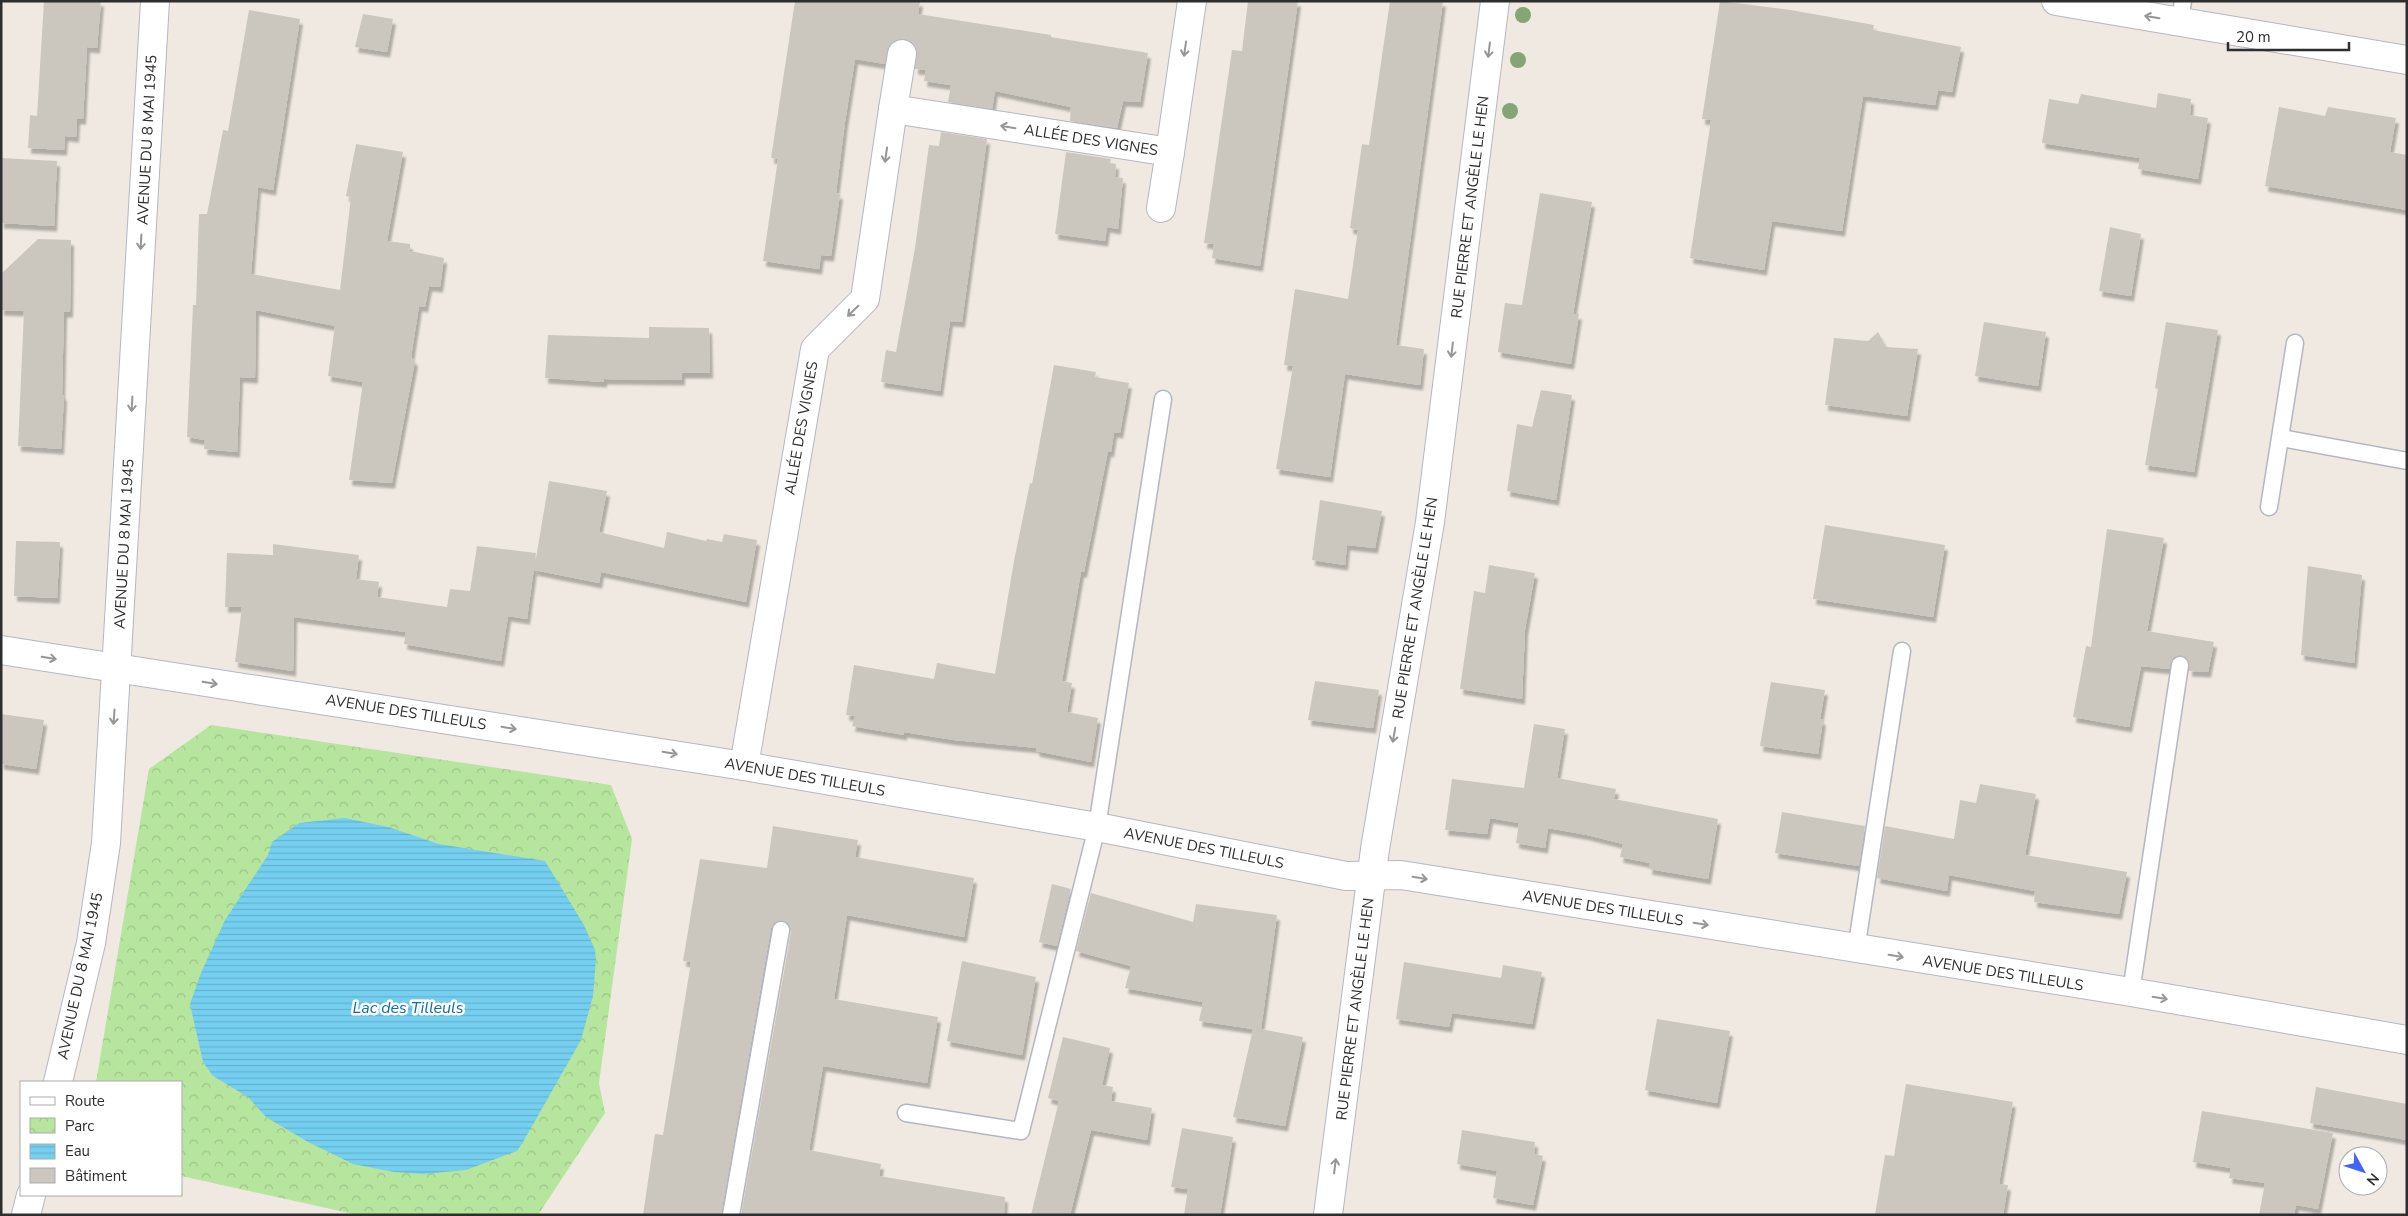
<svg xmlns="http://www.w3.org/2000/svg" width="2408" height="1216" font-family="'Nunito Sans',sans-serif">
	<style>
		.park { fill: url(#park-crowns) }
		.water { fill: url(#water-rules) }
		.building { fill: #cbc7bf; filter: url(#shadow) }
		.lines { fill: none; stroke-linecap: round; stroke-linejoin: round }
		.service-casing { stroke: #b4b7c1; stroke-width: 19 }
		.minor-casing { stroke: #b4b7c1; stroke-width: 30 }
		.tertiary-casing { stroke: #b4b7c1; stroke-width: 30 }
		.service { stroke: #fff; stroke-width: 16 }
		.minor { stroke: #fff; stroke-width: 28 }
		.tertiary { stroke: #fff; stroke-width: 28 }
		.tree { fill: #84a574 }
		.oneway { stroke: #969696 }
		.labels { text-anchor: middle; stroke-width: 5; stroke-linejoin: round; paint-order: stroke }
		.street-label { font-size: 15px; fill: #2e2e2e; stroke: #fff }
		.water-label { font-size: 16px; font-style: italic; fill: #0d6fa3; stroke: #fff }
	</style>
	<defs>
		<pattern id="park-crowns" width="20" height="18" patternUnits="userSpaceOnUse" patternTransform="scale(1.25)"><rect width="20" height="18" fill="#b6e59e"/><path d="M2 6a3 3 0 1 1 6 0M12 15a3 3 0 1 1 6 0" fill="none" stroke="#9dc588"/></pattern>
		<pattern id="water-rules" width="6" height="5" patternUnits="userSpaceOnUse" patternTransform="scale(1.25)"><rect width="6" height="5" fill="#75cff0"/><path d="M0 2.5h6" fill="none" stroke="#66b2ce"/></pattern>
		<filter id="shadow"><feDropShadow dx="3" dy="5.5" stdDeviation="1" flood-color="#0004"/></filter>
	</defs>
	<rect width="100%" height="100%" fill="#efe9e1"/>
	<path class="park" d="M211,725L611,785L632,839L599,1083L605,1113L538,1215H358L181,1176V1082H96L149,769Z"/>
	<path class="water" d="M345,818L388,827L439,844L545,861L584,925L595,950L596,960L593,996L581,1040L523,1142L517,1151L466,1170L423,1174L394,1172L353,1164L308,1142L266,1117L248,1097L213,1076L203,1062L190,1004L201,973L225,920L268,855L272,842L299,823Z"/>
	<g class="building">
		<path d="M44,1H101L97,48L87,47L83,119H77L76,137L65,136L64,150L28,148L30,115L37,116Z"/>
		<path d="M795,1H920L918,14L1051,35V37L1148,53L1140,102L1123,101L1117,128L1070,121L1071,107L995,91L992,109L948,102L951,85L924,81L926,70L915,69L916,48L912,42L905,39L896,40L890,45L885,64L855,59L845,122L836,193L840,194L831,256L821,255L819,269L763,261L778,159L771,158Z"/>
		<path d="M1248,1H1298L1260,266L1212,258L1214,244L1204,243L1232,50L1242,51Z"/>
		<path d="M1390,1H1443L1396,345L1424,349L1420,385L1345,374L1330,477L1276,469L1293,366L1284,365L1295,289L1348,299L1358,230L1350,228L1362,144L1369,145Z"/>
		<path d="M1720,1L1791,10L1874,25L1873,30L1961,47L1952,92L1938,90L1935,105L1863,96L1842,231L1772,221L1764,270L1690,258L1711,120L1702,119Z"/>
		<path d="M249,10L300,19L273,190L258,187L251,274L340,290L351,197L346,196L356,144L403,152L387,241L410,244V251L444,258L440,287L429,286L425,307L419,306L411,357L415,361L392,483L349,480L363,382L328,376L335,326L256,310L255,378L240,377L237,452L204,449L205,440L187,437L193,305H196L199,214H207L223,130L228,131Z"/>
		<path d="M363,14L393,19L387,52L355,47Z"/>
		<path d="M2158,93L2191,99L2190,115L2208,118L2198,179L2138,169L2140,158L2042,143L2049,99L2078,104L2081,94L2156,108Z"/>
		<path d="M2279,107L2325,116L2328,107L2396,118L2390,152L2407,155V210L2265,186Z"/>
		<path d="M941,132L987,139L962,322L950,321L940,391L881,382L886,350L896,352L915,248L929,145L939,146Z"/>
		<path d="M1066,152L1111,159L1110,163L1116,164L1115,177L1123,178L1118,229L1107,227L1105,241L1055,234Z"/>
		<path d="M1,158L57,161L54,226L1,223Z"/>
		<path d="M1540,193L1592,202L1573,314H1579L1571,364L1498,352L1505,303L1522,305Z"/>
		<path d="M2110,227L2141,234L2131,296L2099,291Z"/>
		<path d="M38,239L71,240L70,312H64L62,394L64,396L61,449L18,446L24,311L1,310V274Z"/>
		<path d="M1984,322L2046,332L2038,386L1975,376Z"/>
		<path d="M2166,322L2218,330L2194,472L2145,465L2158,389L2155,388Z"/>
		<path d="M649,327L709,328L710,373H682V380L604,379V382L545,378L548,335L649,338Z"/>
		<path d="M1878,332L1886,347L1918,349L1907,416L1825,405L1834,338L1868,341Z"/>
		<path d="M1054,365L1096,372L1095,377L1129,383L1120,433L1114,432L1111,452L1108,451L1084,572H1081L1062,681L1072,683L1067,712L1098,718L1091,762L1036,751L1037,748L954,740L904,732V735L852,726L855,716L846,715L854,665L934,679L937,663L995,674L1014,561L1030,483L1032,484Z"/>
		<path d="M1541,390L1572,395L1556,500L1507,491L1517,424L1532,427Z"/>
		<path d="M549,481L607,491L599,532L664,548L667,532L706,541L707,539L722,542L724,534L757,540L746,602L601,572L599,583L534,570Z"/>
		<path d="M1320,500L1382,511L1375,548L1347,545L1345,565L1312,560Z"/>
		<path d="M1825,525L1945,545L1933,617L1813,599Z"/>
		<path d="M2107,529L2164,538L2147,631L2214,642L2208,672L2189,671V661L2181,655L2173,658L2169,669L2141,666L2129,727L2073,717L2086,646L2091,647Z"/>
		<path d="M16,541L60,542L57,598L14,596Z"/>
		<path d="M273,544L359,555L356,579L379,582L377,597L447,607L450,589L470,591L477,546L536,553L527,619L508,616L501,661L404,644L406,632L294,617L293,671L235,662L242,607H225L227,553L273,555Z"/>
		<path d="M1489,565L1535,573L1525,630L1522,699L1460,689L1474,591L1485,593Z"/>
		<path d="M2308,566L2362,575L2354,663L2301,655Z"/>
		<path d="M1315,681L1379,690L1373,728L1308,720Z"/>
		<path d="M1771,682L1825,690L1820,719L1823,720L1818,754L1760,746Z"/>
		<path d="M1,714L44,720L36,769L1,764Z"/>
		<path d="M1534,724L1565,729L1557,778L1616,789L1614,799L1718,819L1708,879L1649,869L1650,863L1620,857L1623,844L1587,835L1548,828L1545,848L1516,843L1519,823L1490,818L1487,834L1445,830L1452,779L1524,788Z"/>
		<path d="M1980,784L2036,794L2025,855L2127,872L2119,914L2034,902L2035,891L1949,875L1947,891L1877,878L1885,826L1954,839L1960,800L1976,803Z"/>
		<path d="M1782,812L1865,826L1859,866L1775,853Z"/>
		<path d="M773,826L858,840L855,857L974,878L964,937L847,915L834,999L938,1017L927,1083L823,1066L809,1150L881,1164L879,1176L1005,1197L1004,1215H741L791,932L788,923L782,920L774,923L771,928L721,1215H643L655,1134L663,1135L691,962L683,961L700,859L767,868Z"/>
		<path d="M1052,884L1071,889L1057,946L1039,942Z"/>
		<path d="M1091,893L1193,922L1196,904L1277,915L1261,1029L1303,1037L1285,1126L1233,1117L1253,1029L1199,1021L1203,1002L1125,988L1131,966L1076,951Z"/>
		<path d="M962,961L1036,977L1022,1055L947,1041Z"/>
		<path d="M1404,962L1501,978L1503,965L1542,972L1532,1024L1452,1013L1449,1027L1396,1019Z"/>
		<path d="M1657,1019L1730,1031L1717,1103L1645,1090Z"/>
		<path d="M1063,1037L1110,1048L1102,1085L1113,1087L1111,1101L1152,1108L1147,1140L1091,1130L1070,1215H1031L1059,1101L1048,1098Z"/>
		<path d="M1906,1084L2013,1102L1999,1184L2008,1185L2003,1215H1875L1885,1155L1894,1156Z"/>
		<path d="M2316,1087L2407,1104V1140L2310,1123Z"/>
		<path d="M2202,1111L2333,1133L2318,1209L2296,1205L2294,1215H2259L2265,1183L2229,1178L2231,1168L2193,1162Z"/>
		<path d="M1182,1128L1233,1137L1220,1215H1184L1188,1189L1171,1187Z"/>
		<path d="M1462,1130L1535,1142L1534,1154L1543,1156L1533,1205L1493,1198L1497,1171L1457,1164Z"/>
	</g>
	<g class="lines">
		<g class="service-casing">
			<g id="service">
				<path d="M2180,21L2183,1"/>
				<path d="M2281,438L2407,461"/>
				<path d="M2269,507L2295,343"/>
				<path d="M1856,950L1902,651"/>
				<path d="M2131,992L2180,665"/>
				<path d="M906,1113L1021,1131L1097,827L1163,399"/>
				<path d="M731,1215L781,930"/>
			</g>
		</g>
		<g class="minor-casing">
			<g id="minor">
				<path d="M2056,1L2407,60"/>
				<path d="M893,109L902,54"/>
				<path d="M1161,208L1170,152"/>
				<path d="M1,650L744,766L1097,827L1346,876L1401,875L2131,992L2407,1040"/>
				<path d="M744,766L815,349L865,299L893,109L1170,152L1192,1"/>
				<path d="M1328,1215L1375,849L1430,522L1495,1"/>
			</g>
		</g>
		<g class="tertiary-casing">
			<g id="tertiary">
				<path d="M58,1082L91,943L106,843L155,1"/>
				<path d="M26,1215L31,1195"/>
			</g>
		</g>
		<use href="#service" class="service"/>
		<use href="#minor" class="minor"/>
		<use href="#tertiary" class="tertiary"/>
	</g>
	<g class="tree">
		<circle cx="1523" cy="15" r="8"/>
		<circle cx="1518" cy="60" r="8"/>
		<circle cx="1510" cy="111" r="8"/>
	</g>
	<defs><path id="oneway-shaft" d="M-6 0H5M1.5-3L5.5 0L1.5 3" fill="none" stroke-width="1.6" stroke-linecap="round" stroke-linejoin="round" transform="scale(1.25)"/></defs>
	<g class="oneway">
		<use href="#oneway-shaft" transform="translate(2152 17) rotate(-171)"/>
		<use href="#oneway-shaft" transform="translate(1185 49) rotate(98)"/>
		<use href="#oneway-shaft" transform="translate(1489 50) rotate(97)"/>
		<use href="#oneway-shaft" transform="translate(1008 127) rotate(-171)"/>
		<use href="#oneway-shaft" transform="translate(886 155) rotate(98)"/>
		<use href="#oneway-shaft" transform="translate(141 242) rotate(93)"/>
		<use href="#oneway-shaft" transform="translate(853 311) rotate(136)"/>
		<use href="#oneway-shaft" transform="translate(1452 350) rotate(97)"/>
		<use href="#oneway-shaft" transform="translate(132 404) rotate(93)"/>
		<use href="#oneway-shaft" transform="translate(49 658) rotate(9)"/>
		<use href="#oneway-shaft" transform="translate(210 683) rotate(9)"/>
		<use href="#oneway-shaft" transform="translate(114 717) rotate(94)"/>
		<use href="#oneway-shaft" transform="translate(509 728) rotate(9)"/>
		<use href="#oneway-shaft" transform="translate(1394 735) rotate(100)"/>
		<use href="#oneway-shaft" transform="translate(670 753) rotate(10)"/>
		<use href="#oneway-shaft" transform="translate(1420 878) rotate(9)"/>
		<use href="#oneway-shaft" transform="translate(1701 924) rotate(9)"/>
		<use href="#oneway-shaft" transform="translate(1896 956) rotate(9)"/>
		<use href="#oneway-shaft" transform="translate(2160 998) rotate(10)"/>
		<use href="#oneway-shaft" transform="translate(1335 1166) rotate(-83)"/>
	</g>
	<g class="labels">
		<g class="street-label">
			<text transform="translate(147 140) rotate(-87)" y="5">AVENUE DU 8 MAI 1945</text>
			<text transform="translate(1091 140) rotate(9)" y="5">ALLÉE DES VIGNES</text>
			<text transform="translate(1470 207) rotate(-83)" y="5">RUE PIERRE ET ANGÈLE LE HEN</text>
			<text transform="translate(801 428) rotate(-80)" y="5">ALLÉE DES VIGNES</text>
			<text transform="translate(124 544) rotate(-87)" y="5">AVENUE DU 8 MAI 1945</text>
			<text transform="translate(1415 608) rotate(-81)" y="5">RUE PIERRE ET ANGÈLE LE HEN</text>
			<text transform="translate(406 712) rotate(9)" y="5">AVENUE DES TILLEULS</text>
			<text transform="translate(805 777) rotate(10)" y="5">AVENUE DES TILLEULS</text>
			<text transform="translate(1204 848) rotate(11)" y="5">AVENUE DES TILLEULS</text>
			<text transform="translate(1603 908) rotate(9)" y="5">AVENUE DES TILLEULS</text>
			<text transform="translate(2003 973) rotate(9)" y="5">AVENUE DES TILLEULS</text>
			<text transform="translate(80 976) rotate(-78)" y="5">AVENUE DU 8 MAI 1945</text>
			<text transform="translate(1355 1009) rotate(-83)" y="5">RUE PIERRE ET ANGÈLE LE HEN</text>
		</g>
		<g class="water-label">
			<text x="408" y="1013">Lac des Tilleuls</text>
		</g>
	</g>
	<rect width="2408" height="1216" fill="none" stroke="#2e2e2e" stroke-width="5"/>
	<rect x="20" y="1081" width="162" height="115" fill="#ffffff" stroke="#ababab"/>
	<rect x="30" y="1097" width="25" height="8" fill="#ffffff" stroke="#ababab"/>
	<text x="65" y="1106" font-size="15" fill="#2e2e2e">Route</text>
	<rect x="30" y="1118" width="25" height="15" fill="url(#park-crowns)" stroke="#ababab"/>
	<text x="65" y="1131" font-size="15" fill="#2e2e2e">Parc</text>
	<rect x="30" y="1144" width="25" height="15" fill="url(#water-rules)" stroke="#ababab"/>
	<text x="65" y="1156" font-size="15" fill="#2e2e2e">Eau</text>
	<rect x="30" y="1168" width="25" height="15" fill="#cbc7bf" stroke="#ababab"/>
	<text x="65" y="1181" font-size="15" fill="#2e2e2e">Bâtiment</text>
	<g transform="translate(2363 1171) rotate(130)"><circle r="24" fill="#ffffff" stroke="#ababab"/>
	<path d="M0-4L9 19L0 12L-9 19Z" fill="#4264fb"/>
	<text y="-8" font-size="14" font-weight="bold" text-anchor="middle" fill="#2e2e2e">N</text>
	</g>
	<path d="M2228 42v8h121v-8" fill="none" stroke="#2e2e2e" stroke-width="2.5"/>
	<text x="2236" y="42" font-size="15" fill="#2e2e2e" stroke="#ffffff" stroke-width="4" paint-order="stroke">20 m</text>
</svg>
